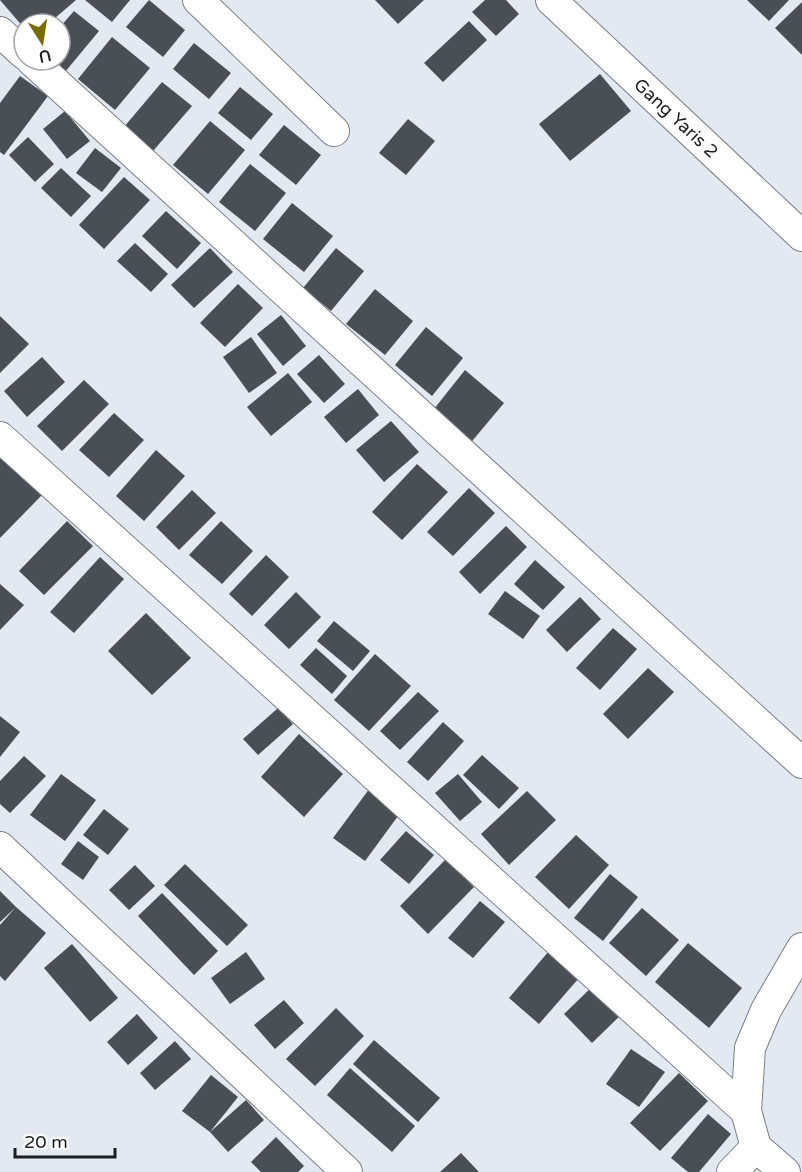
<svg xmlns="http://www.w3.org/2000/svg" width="802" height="1172" font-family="'Varela Round',sans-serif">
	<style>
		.building { fill: #4a4f56 }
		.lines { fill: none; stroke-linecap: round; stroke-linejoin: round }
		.street-casing { stroke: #797f86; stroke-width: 32 }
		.street { stroke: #fff; stroke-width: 30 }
		.labels { text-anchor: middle; stroke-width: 6; stroke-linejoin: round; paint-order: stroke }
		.street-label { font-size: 18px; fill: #1c1e21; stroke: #fff }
	</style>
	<rect width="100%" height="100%" fill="#e2e9f1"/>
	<g class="building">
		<path d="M0,0H76L48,24H24V28Z"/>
		<path d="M85,0H130L112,22Z"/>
		<path d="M149,0L185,30L163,57L126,27Z"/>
		<path d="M375,0H424L398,24Z"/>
		<path d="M485,0H506L519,14L496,36L472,12Z"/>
		<path d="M747,0H789L769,21Z"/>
		<path d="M802,2V55L775,28Z"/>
		<path d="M74,11L99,31L65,72L50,60H60V27Z"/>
		<path d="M469,21L487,40L443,82L424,63Z"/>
		<path d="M112,37L150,68L115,110L78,79Z"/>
		<path d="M194,43L231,73L209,99L173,69Z"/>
		<path d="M600,74L631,111L570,161L539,124Z"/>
		<path d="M20,76L48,96L4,155L0,152V103Z"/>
		<path d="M162,82L192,106L153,151L124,127Z"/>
		<path d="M240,87L273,114L251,140L218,113Z"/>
		<path d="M65,111L90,141L67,159L43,129Z"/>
		<path d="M408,119L435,141L406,175L379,153Z"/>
		<path d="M210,121L245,150L208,194L173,165Z"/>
		<path d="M284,125L321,155L296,185L259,155Z"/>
		<path d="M28,137L54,164L35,182L9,155Z"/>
		<path d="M95,148L121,168L102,192L76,173Z"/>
		<path d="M250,164L286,193L255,231L219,202Z"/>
		<path d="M61,168L91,196L71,217L41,188Z"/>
		<path d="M124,177L150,200L104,249L79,225Z"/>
		<path d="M292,203L333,236L304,272L263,239Z"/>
		<path d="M166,211L201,243L177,269L142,236Z"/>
		<path d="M135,243L168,274L151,292L117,261Z"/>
		<path d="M210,248L233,272L194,308L171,285Z"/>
		<path d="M336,248L364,271L331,311L303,288Z"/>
		<path d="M238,284L263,308L225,347L200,323Z"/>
		<path d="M375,289L413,321L385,355L346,324Z"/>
		<path d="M281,315L306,346L283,366L257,334Z"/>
		<path d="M0,316L29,344L0,373Z"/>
		<path d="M426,327L463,358L432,396L395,365Z"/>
		<path d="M251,337L277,373L249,393L223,357Z"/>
		<path d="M319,355L345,384L324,403L297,374Z"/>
		<path d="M42,357L65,382L27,417L4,391Z"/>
		<path d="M465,370L504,403L468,446L430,414Z"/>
		<path d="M288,373L312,402L271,436L247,407Z"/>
		<path d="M84,380L109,404L62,451L37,426Z"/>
		<path d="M358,389L379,415L346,443L324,417Z"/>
		<path d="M114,413L144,440L109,477L79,450Z"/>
		<path d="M391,421L419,452L384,482L356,450Z"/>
		<path d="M156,450L185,476L144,521L116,496Z"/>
		<path d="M0,454L42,495L0,538Z"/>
		<path d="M417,464L448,492L402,540L372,512Z"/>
		<path d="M469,488L495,513L453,556L427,532Z"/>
		<path d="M192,490L216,513L179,550L156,527Z"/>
		<path d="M67,521L93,546L44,595L19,571Z"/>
		<path d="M221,521L253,551L222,584L189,555Z"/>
		<path d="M506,526L527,547L480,594L459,572Z"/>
		<path d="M266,555L289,577L252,616L229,594Z"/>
		<path d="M100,557L124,579L74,633L50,612Z"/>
		<path d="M535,560L565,587L543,610L514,584Z"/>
		<path d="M0,584L24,605L0,630Z"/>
		<path d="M505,591L540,616L523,639L488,614Z"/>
		<path d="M296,592L321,617L289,649L264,625Z"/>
		<path d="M580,597L601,619L567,652L546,630Z"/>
		<path d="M146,613L191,658L152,695L108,651Z"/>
		<path d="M334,621L370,651L353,671L317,641Z"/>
		<path d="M613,628L637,649L600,690L576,668Z"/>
		<path d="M316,648L347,676L332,694L300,665Z"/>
		<path d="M375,654L411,686L369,731L334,700Z"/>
		<path d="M648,668L674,692L628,739L603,714Z"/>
		<path d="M418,692L439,711L400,750L380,731Z"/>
		<path d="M278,708L293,724L258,755L243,739Z"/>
		<path d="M0,716L20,732L0,757Z"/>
		<path d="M443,722L464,741L428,781L407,762Z"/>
		<path d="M299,734L343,774L304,817L261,777Z"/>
		<path d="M482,755L519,788L499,809L463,775Z"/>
		<path d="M24,756L46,776L10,813L0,804V781Z"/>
		<path d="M61,774L96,800L65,841L30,815Z"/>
		<path d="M458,774L482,802L460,821L435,793Z"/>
		<path d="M370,788L401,812L365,861L333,838Z"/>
		<path d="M527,791L556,820L509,865L481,834Z"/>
		<path d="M104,809L129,829L108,855L83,835Z"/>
		<path d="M406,831L434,855L409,884L380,860Z"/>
		<path d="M576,835L609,865L569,909L535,877Z"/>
		<path d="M78,841L99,857L83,880L61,864Z"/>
		<path d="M446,859L474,887L428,934L400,906Z"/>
		<path d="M185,864L248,925L227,946L164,885Z"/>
		<path d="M135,865L155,886L129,910L109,890Z"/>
		<path d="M610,874L638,897L603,941L574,918Z"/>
		<path d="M0,891L16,907L46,933L5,981L0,976V925L16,907L0,922Z"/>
		<path d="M162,893L218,951L194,975L138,916Z"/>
		<path d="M480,901L505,922L473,958L448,938Z"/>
		<path d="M642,908L679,940L646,976L609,943Z"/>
		<path d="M688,943L742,988L709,1028L655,982Z"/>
		<path d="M72,944L118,998L90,1022L44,968Z"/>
		<path d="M549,951L579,978L539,1024L509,998Z"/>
		<path d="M246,952L265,979L230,1004L211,978Z"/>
		<path d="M596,983L624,1012L592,1043L564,1014Z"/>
		<path d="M284,1000L304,1023L275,1049L254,1025Z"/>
		<path d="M336,1008L364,1036L315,1086L286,1059Z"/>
		<path d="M137,1014L158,1038L128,1065L107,1042Z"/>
		<path d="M374,1040L440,1098L418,1122L353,1064Z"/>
		<path d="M175,1041L191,1059L155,1090L140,1073Z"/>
		<path d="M631,1049L665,1072L639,1107L606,1084Z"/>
		<path d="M350,1068L415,1126L392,1152L327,1095Z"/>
		<path d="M679,1073L708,1101L660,1151L630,1123Z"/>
		<path d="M211,1075L238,1097L210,1132L182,1111Z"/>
		<path d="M246,1100L264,1120L228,1152L210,1132Z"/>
		<path d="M708,1114L731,1134L699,1172H688L671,1158Z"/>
		<path d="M276,1137L304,1166L298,1172H261L251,1162Z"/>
		<path d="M461,1153L479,1172H440Z"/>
	</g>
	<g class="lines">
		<g class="street-casing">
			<g id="street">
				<path d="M198,0L334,131"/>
				<path d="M551,0L802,236"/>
				<path d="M0,32L24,54"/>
				<path d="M31,60L802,763"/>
				<path d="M0,437L746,1111L756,1147L732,1172"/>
				<path d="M0,847L347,1172"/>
				<path d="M746,1111L750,1048L766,1010L802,948"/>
				<path d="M756,1147L785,1172"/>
			</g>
		</g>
		<use href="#street" class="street"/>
	</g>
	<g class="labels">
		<g class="street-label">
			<text transform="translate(676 118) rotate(43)" y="6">Gang Yaris 2</text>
		</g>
	</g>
	<g transform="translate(42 42) rotate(168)"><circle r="28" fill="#ffffff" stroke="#a4a5a6" stroke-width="1.5"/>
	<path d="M0-4.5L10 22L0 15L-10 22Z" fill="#786c05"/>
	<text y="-9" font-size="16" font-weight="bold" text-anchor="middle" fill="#1c1e21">U</text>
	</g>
	<path d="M15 1148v9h100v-9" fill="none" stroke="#1c1e21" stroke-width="3"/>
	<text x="24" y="1148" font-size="18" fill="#1c1e21" stroke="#ffffff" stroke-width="4.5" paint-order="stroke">20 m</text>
</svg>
